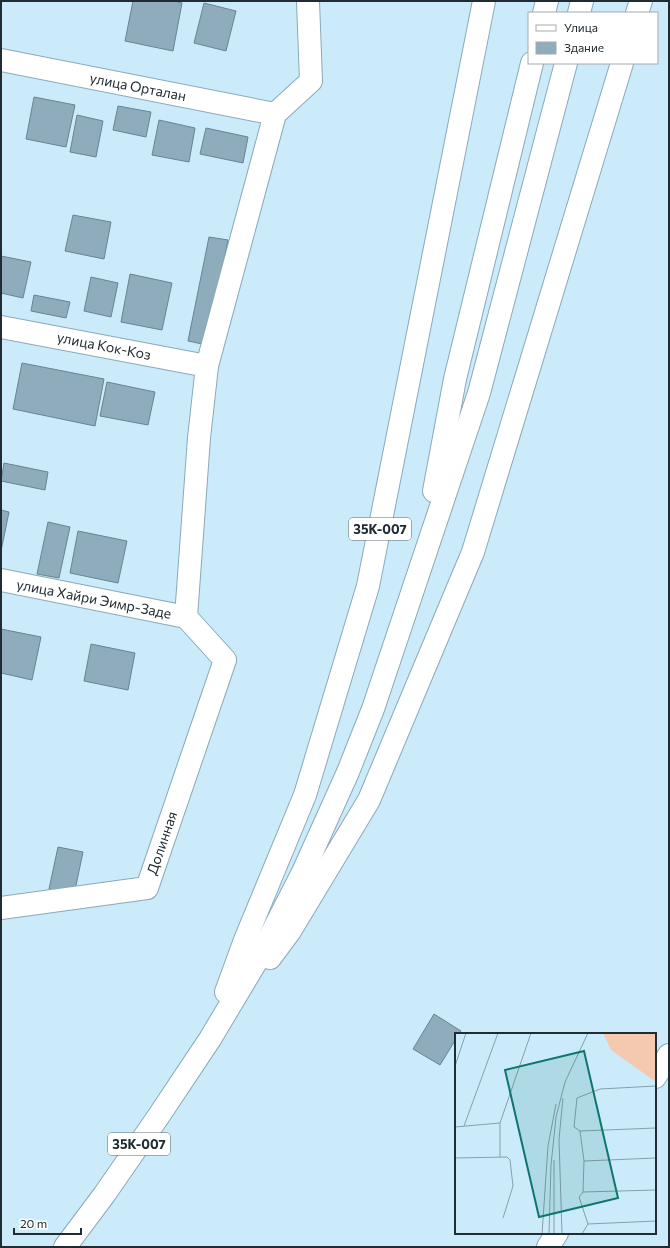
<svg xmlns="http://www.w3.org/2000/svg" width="670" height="1248" font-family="Commissioner,sans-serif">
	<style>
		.building { fill: #8eacbb; stroke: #678492 }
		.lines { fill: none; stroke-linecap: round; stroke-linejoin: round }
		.minor-casing { stroke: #8aa9b8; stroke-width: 24 }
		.primary-casing { stroke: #8aa9b8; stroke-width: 24 }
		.minor { stroke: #fff; stroke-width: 22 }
		.primary { stroke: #fff; stroke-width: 22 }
		.labels { text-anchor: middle; stroke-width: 4; stroke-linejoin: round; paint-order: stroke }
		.shield { fill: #fff; stroke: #636b70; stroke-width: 1 }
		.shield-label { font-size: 13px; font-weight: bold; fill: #202c32 }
		.street-label { font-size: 14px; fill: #202c32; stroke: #fff }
		.inset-road { fill: none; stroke: #879fab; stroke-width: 1 }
		.view { fill: #0f766e; fill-opacity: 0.15; stroke: #0f766e; stroke-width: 2 }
		.inset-edge { fill: none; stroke: #202c32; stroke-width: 2 }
	</style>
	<rect width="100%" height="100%" fill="#cbebfb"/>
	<g class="building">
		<path d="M133,1H174L182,3L173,51L125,41Z"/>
		<path d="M204,3L236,11L226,51L194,43Z"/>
		<path d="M34,97L75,105L66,147L26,139Z"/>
		<path d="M118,106L151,112L146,137L113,130Z"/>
		<path d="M77,115L103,121L96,157L70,152Z"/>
		<path d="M159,120L195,128L189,162L152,155Z"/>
		<path d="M206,128L248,137L243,163L200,154Z"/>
		<path d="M73,215L111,222L104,259L65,251Z"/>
		<path d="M209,237L228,240L207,345L188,341Z"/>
		<path d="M1,256L31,262L23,298L1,293Z"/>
		<path d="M130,274L172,283L162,330L121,322Z"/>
		<path d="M91,277L118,283L111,317L84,311Z"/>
		<path d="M34,295L70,302L66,318L31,311Z"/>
		<path d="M22,363L104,379L95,426L13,409Z"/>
		<path d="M107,382L155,392L148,425L100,416Z"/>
		<path d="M4,463L48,472L45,490L1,481Z"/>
		<path d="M1,510L9,512L1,551Z"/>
		<path d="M48,522L70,527L59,578L37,574Z"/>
		<path d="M78,531L127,541L118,583L70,573Z"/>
		<path d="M1,629L41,637L32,680L1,673Z"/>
		<path d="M91,644L135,653L128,690L84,681Z"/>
		<path d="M58,847L83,852L74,895L49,889Z"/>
		<path d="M434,1014L461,1031L459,1034H456V1039L440,1065L413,1049Z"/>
	</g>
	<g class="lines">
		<g class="minor-casing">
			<g id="minor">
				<path d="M1,60L275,114"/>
				<path d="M1,327L207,366"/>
				<path d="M1,580L186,617"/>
				<path d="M1,908L147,888L225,660L186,617L199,438L207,366L275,114L311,81L308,1"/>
				<path d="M655,1077L669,1055"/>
				<path d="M548,1247L557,1233"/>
			</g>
		</g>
		<g class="primary-casing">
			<g id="primary">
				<path d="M544,13L547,1"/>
				<path d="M579,13L582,1"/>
				<path d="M637,13L641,1"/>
				<path d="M434,491L455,379L532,63"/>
				<path d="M270,958L290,931L369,800L473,552L622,63"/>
				<path d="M226,992L245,940L305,795L368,586L484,1"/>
				<path d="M65,1247L104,1195L158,1117L210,1039L262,952L303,872L348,772L373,709L479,393L566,63"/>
			</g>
		</g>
		<use href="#minor" class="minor"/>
		<use href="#primary" class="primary"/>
	</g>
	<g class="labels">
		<g class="shield">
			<rect x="349" y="518" width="62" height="22" rx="3"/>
			<rect x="108" y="1133" width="62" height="22" rx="3"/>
		</g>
		<g class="shield-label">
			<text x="380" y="534">35К-007</text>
			<text x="139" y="1149">35К-007</text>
		</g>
		<g class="street-label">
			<text transform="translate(138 87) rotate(11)" y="5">улица Орталан</text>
			<text transform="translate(104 346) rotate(11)" y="5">улица Кок-Коз</text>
			<text transform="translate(94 599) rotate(11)" y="5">улица Хайри Эимр-Заде</text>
			<text transform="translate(162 843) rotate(-71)" y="5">Долинная</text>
		</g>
	</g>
	<g transform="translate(455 1033)">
		<rect width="201" height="201" fill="#cbebfb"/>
		<path d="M148,0H201V49L156,17Z" fill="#f4c9af"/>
		<path class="inset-road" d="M0,33L11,0M45,90V124M9,93L43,0M0,94L45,90L76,0M125,98L201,95M0,125L52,124L55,127L58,153L48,185M129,128L201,125M128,159L201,157M133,191L201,188M87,201L93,113L101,71M94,201L96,132L101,84L110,49L133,0M99,201V127M107,201L104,106L108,65M127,201L133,191L124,164L128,159L129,128L125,98L119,94L122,65L145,56L201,53"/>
		<path class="view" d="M129,18L163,165L84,184L50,37Z"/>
		<rect width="201" height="201" class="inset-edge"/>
	</g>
	<rect width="670" height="1248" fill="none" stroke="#202c32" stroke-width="4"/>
	<rect x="528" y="12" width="130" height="52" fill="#ffffff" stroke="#a6abad"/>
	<rect x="536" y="25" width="20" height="6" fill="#ffffff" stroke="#a6abad"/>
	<text x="564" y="32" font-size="12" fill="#202c32">Улица</text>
	<rect x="536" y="42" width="20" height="12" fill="#8eacbb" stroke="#a6abad"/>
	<text x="564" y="52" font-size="12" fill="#202c32">Здание</text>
	<path d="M14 1228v6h67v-6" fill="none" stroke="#202c32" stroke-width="2"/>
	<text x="20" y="1228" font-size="12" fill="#202c32" stroke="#ffffff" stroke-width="3" paint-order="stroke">20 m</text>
</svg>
